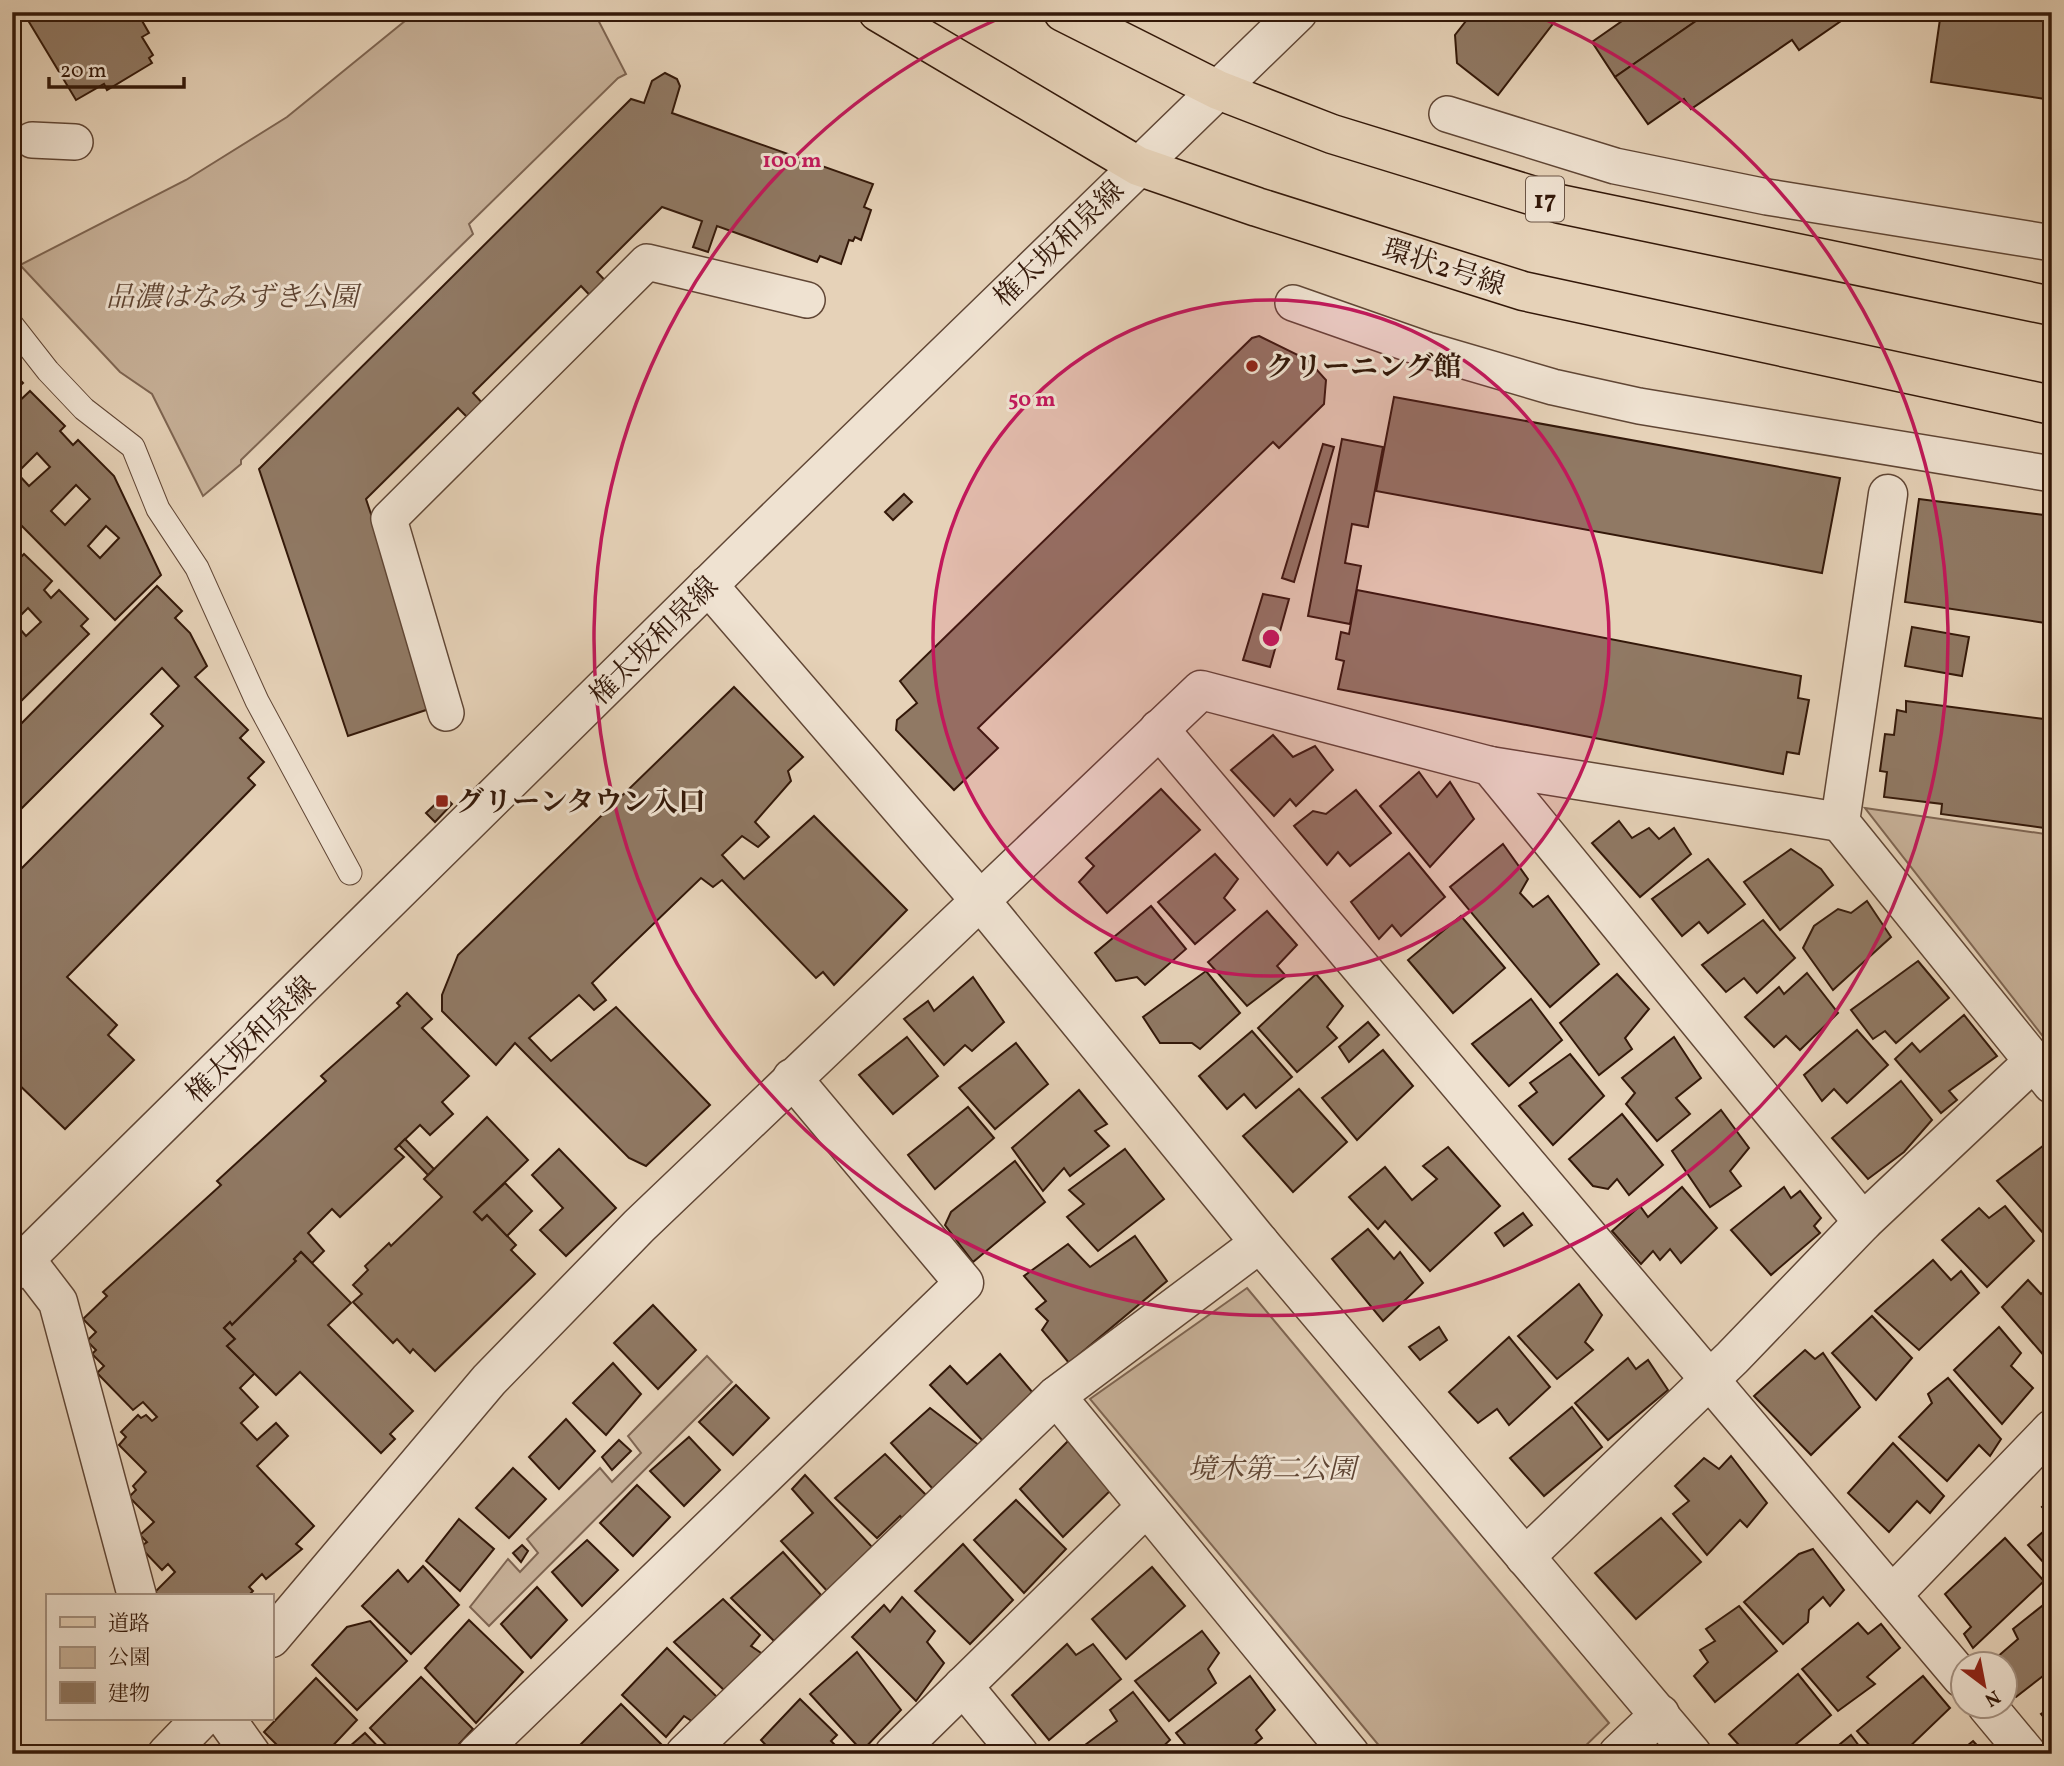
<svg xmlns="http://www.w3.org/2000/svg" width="2064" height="1766" font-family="Vollkorn,'Noto Serif JP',serif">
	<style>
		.green { fill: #c8b29a; stroke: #7e6552; stroke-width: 2 }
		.building { fill: #907964; stroke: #331809; stroke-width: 2; fill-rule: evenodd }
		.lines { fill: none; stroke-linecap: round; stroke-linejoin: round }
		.service-casing { stroke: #604635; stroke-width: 25 }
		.pedestrian-casing { stroke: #604635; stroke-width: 38 }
		.minor-casing { stroke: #604635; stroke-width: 41 }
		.tertiary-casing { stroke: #604635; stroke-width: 41 }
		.primary-casing { stroke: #331809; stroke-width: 41 }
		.service { stroke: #efe2d1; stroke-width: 23 }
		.pedestrian { stroke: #efe2d1; stroke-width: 35 }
		.minor { stroke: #efe2d1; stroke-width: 38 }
		.tertiary { stroke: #efe2d1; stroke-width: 38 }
		.primary { stroke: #e6d2b8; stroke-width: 38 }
		.ring { fill: none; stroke: #c2185b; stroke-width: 3.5 }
		.poi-dot { fill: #8f2418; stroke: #efe2d1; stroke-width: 2.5 }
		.labels { text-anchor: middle; stroke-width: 6; stroke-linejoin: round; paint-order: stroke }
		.shield { fill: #efe2d1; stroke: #6b5545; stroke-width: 2 }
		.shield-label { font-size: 26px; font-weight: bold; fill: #331809 }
		.street-label { font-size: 28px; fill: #331809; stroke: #efe2d1 }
		.park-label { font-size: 28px; font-style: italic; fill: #604634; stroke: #efe2d1 }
		.poi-label { font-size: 28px; font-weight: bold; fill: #331809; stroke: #efe2d1; text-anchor: start }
		.centre { fill: #c2185b; stroke: #efe2d1; stroke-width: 3.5 }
		.ring-label { font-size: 21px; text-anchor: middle; font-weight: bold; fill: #c2185b; stroke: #efe2d1; stroke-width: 6; stroke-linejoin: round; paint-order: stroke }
	</style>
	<rect width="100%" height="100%" fill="#e6d2b8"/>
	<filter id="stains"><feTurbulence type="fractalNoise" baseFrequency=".00286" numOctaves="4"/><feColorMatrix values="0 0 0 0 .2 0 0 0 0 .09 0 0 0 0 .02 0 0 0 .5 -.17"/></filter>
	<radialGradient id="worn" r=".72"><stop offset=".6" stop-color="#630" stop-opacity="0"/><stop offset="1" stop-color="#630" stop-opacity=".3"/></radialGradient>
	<g class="green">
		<path d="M416,12H594L626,74L618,78L469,224L473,234L241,460V464L203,496L152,394L120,372L20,265L186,180L287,117Z"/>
		<path d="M1865,808L2052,835V1048Z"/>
		<path d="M1247,1288L1609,1723L1577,1754H1386L1090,1399Z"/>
		<path d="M707,1356L732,1382L489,1626L470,1607L508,1559L520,1572L538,1553L527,1539L600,1468L612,1482L641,1453L628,1436Z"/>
	</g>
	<g class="building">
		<path d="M23,12H137L149,33L142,37L153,55L149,58L152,63L107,90L104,84L76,100Z"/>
		<path d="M1473,12H1562L1498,95L1457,63L1455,35Z"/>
		<path d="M1635,12H1709L1615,77L1592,42Z"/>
		<path d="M1709,12H1854L1799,50L1792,40L1691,109L1684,99L1648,124L1615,77Z"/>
		<path d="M1941,12H2052V100L1931,82Z"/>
		<path d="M665,73L677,79L680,86L672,113L873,184L864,207L871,210L861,240L855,237L853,241L849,240L841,264L820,256L817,262L717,226L708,252L693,247L702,221L662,207L597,272L617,293L602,308L581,286L473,393L498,420L484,434L458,408L366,499L435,707L348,736L259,469L631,99L644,103L652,81Z"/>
		<path d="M1259,336L1308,360L1326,380L1324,404L1279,448L1273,442L978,728L998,748L954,790L896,730L897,720L917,703L900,681L1252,338Z"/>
		<path d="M12,372L23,383L12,393Z"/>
		<path d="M30,391L65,426L60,431L73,445L78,440L114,476L161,575L115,620L12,516V408ZM37,453L50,467L29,486L17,473ZM76,485L90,499L65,525L51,511ZM106,526L119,538L100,558L88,546Z"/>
		<path d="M1394,397L1840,478L1822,573L1376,491Z"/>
		<path d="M1342,439L1383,447L1368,527L1352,524L1345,563L1361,566L1350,624L1308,616Z"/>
		<path d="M1323,444L1334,447L1294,582L1282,578Z"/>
		<path d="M904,494L912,502L893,520L885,512Z"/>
		<path d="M1919,499L2052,516V624L1905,602Z"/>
		<path d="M24,554L52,581L44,590L51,598L59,590L88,619L81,626L89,634L12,710V558L16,562ZM28,608L41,622L26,636L14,622Z"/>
		<path d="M157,586L182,611L175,618L190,633L207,666L195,677L248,730L240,738L264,762L248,778L255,785L67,977L117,1025L108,1035L134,1060L65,1129L12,1078V878L163,726L151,714L179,686L162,668L12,818V733Z"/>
		<path d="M1357,590L1801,676L1798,698L1809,700L1799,754L1787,752L1783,774L1338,689L1344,661L1336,659L1341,632L1349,634Z"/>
		<path d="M1263,594L1289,599L1270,667L1243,660Z"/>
		<path d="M1912,627L1969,637L1962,676L1905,666Z"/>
		<path d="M734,687L803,757L788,771L791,781L755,822L769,837L758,847L742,836L722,855L744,879L814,816L907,910L834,985L823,972L816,978L722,880L713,887L701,878L592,983L606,1000L594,1010L579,995L529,1038L551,1061L616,1007L710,1105L646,1166L629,1158L515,1043L496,1065L442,1011V995L458,955Z"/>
		<path d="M1906,701L2052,720V829L1941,814L1942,804L1884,797L1887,772L1880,771L1885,734L1894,735L1897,710L1906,712Z"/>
		<path d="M1273,735L1293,757L1315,746L1333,770L1296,806L1290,799L1274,816L1231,770Z"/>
		<path d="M1419,772L1437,797L1450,782L1474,819L1430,867L1380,806Z"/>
		<path d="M1161,789L1200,830L1107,913L1079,882L1094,866L1086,858Z"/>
		<path d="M1356,790L1391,833L1350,866L1338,852L1327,865L1294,826L1313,811L1326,814Z"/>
		<path d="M444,796L452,804L435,822L426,813Z"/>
		<path d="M1619,821L1632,838L1649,828L1659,839L1674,828L1691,854L1640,897L1592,843Z"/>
		<path d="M1503,844L1528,879L1520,893L1533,907L1548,896L1599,964L1550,1007L1450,887Z"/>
		<path d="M1791,849L1821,869L1833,885L1780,930L1744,882Z"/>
		<path d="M1409,853L1445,897L1401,936L1392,925L1379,939L1351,902Z"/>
		<path d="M1215,854L1238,879L1224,898L1235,910L1195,944L1158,902Z"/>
		<path d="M1708,859L1745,904L1708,933L1699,922L1682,936L1652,899Z"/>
		<path d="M1867,901L1891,937L1833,990L1803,948L1814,926L1838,909L1851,913Z"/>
		<path d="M1151,906L1186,949L1145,985L1137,977L1116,981L1095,953Z"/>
		<path d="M1267,911L1297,945L1277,966L1286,976L1247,1006L1208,962Z"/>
		<path d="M1461,916L1505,968L1453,1013L1408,960Z"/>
		<path d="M1763,920L1795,958L1757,993L1744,978L1726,992L1702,965Z"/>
		<path d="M1918,961L1949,998L1896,1043L1885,1031L1873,1039L1851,1010Z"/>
		<path d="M1206,971L1240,1013L1200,1049L1192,1043H1160L1143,1017Z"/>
		<path d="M1807,973L1838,1013L1800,1050L1786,1036L1774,1047L1745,1017L1779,987L1784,994Z"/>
		<path d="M1316,974L1343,1006L1327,1027L1337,1038L1297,1072L1258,1028Z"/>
		<path d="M1617,974L1649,1009L1625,1038L1632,1049L1599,1075L1560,1023Z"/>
		<path d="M973,977L1004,1022L972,1051L965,1045L944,1065L904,1019L928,1001L934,1011Z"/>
		<path d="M407,993L432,1019L422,1028L469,1076L442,1102L453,1114L430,1135L420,1125L395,1149L404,1157L340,1217L332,1209L308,1233L324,1251L312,1263L301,1252L294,1259L296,1261L232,1325L230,1322L224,1328L235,1339L227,1346L255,1373L240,1388L258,1407L241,1423L257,1440L276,1423L288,1436L257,1466L314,1526L296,1544L302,1549L266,1579L262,1574L249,1587L253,1591L248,1596H159L155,1592L175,1572L168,1564L162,1570L140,1547L147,1542L140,1535L154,1522L129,1497L136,1490L133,1486L146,1472L119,1445L126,1437L121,1432L138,1415L141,1418L146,1415L152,1421L157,1417L143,1402L133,1410L97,1373L104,1366L92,1354L96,1350L87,1341L96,1332L83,1319L107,1296L103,1292L221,1185L217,1181L326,1081L321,1076L400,1006L397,1003Z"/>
		<path d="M1531,999L1562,1040L1509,1086L1472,1044Z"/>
		<path d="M1964,1015L1997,1056L1949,1091L1957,1100L1941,1113L1895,1059L1912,1043L1920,1052Z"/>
		<path d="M1368,1022L1379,1035L1349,1062L1339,1047Z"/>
		<path d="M1857,1030L1888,1065L1847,1103L1834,1089L1822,1101L1804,1075Z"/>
		<path d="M1252,1031L1292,1077L1256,1108L1244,1094L1227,1109L1199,1076Z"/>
		<path d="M907,1037L938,1076L893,1114L859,1075Z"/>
		<path d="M1674,1037L1701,1078L1676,1098L1690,1114L1657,1141L1626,1104L1635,1093L1622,1078Z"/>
		<path d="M1016,1043L1048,1084L995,1129L959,1088Z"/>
		<path d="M1383,1050L1413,1086L1357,1140L1322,1098Z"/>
		<path d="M1570,1054L1604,1096L1553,1145L1519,1106L1537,1092L1530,1083Z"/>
		<path d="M1901,1081L1932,1120L1904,1152L1868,1179L1832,1138Z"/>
		<path d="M1299,1089L1347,1142L1293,1192L1243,1136Z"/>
		<path d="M1079,1090L1107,1124L1095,1131L1109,1146L1070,1176L1064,1168L1043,1191L1012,1148Z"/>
		<path d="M968,1107L994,1138L935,1189L908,1155Z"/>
		<path d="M1721,1110L1749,1148L1730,1171L1741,1186L1710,1207L1672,1151Z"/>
		<path d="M1622,1114L1663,1165L1629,1195L1617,1179L1608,1189L1593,1186L1569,1159Z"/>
		<path d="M487,1117L528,1160L474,1212L482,1220L487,1215L516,1245L511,1250L535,1274L435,1371L413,1349L410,1353L397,1339L393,1343L353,1302L362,1294L353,1285L368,1270L365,1266L389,1243L391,1246L442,1197L424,1179Z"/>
		<path d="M405,1139L434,1169L428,1175L399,1145Z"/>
		<path d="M2052,1139V1227L2044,1234L1997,1181Z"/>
		<path d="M1448,1147L1500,1206L1430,1271L1385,1221L1378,1229L1349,1197L1385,1167L1412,1200L1437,1179L1423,1166Z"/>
		<path d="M559,1149L616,1208L566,1256L540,1230L563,1208L532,1175Z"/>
		<path d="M1125,1149L1164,1199L1098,1251L1067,1217L1084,1204L1069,1190Z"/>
		<path d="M1015,1161L1045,1202L973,1262L945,1225L951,1212Z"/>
		<path d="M505,1183L532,1211L507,1236L487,1215L482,1220L474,1212Z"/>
		<path d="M1682,1187L1717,1228L1681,1263L1670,1249L1660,1260L1653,1251L1641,1264L1612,1231L1640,1206L1648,1217Z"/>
		<path d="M1784,1187L1791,1198L1800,1191L1821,1218L1814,1226L1820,1233L1771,1275L1731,1230Z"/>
		<path d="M2005,1206L2034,1241L1987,1287L1942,1240L1979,1208L1989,1218Z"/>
		<path d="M1523,1213L1532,1225L1504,1246L1495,1233Z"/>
		<path d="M1368,1229L1394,1259L1400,1252L1423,1283L1383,1321L1332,1259Z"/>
		<path d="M1135,1236L1167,1281L1069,1363L1042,1330L1048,1321L1036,1309L1046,1301L1024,1276L1068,1244L1090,1267Z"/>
		<path d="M301,1252L351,1303L328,1325L413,1411L390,1434L395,1439L381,1453L300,1372L276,1395L227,1346L235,1339L224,1328L230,1322L232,1325L296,1261L294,1259Z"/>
		<path d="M1933,1260L1951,1280L1961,1271L1979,1293L1919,1350L1875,1311Z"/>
		<path d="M2028,1280L2041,1294L2052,1284V1365L2002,1307Z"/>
		<path d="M1579,1284L1602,1315L1585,1342L1593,1350L1557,1379L1518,1336Z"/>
		<path d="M653,1305L696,1350L658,1389L614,1343Z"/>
		<path d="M1872,1316L1912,1358L1876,1400L1832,1353Z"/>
		<path d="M1439,1327L1447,1340L1420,1360L1409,1347Z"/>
		<path d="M1999,1327L2021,1353L2011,1366L2033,1388L2002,1424L1954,1370Z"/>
		<path d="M1509,1337L1550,1387L1509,1425L1497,1409L1478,1423L1449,1392Z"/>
		<path d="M1805,1350L1815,1359L1823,1353L1860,1407L1811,1455L1754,1396Z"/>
		<path d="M1000,1354L1033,1393L983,1441L930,1385L950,1366L967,1384Z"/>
		<path d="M1628,1358L1636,1369L1648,1360L1668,1390L1608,1440L1575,1403Z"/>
		<path d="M613,1363L641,1394L606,1435L573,1403Z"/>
		<path d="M1948,1378L2001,1439L1990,1456L1979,1445L1947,1481L1899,1437L1932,1403L1928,1394Z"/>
		<path d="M736,1385L769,1418L733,1455L699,1422Z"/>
		<path d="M1572,1407L1602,1447L1544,1496L1510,1458Z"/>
		<path d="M930,1408L980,1446L933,1489L891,1443Z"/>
		<path d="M566,1419L595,1451L559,1489L529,1457Z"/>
		<path d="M689,1437L720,1470L684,1506L650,1471Z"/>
		<path d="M1071,1438L1115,1486L1063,1537L1020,1489Z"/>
		<path d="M619,1440L631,1451L612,1470L602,1457Z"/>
		<path d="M1893,1443L1944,1496L1930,1513L1917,1501L1889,1532L1848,1493Z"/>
		<path d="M885,1454L926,1495L907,1524L900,1516L877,1538L835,1498Z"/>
		<path d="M1731,1456L1767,1503L1747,1527L1740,1520L1707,1555L1673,1514L1689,1501L1675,1486L1704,1458L1719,1469Z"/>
		<path d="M513,1468L546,1499L509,1538L476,1508Z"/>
		<path d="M805,1475L872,1547L829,1593L781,1541L813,1513L792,1489Z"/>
		<path d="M637,1485L670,1517L633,1556L600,1523Z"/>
		<path d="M1016,1500L1066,1549L1024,1593L974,1540Z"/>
		<path d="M2052,1500V1518L2042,1507Z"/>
		<path d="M1661,1518L1701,1562L1636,1619L1595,1573Z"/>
		<path d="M459,1519L494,1549L460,1591L426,1561Z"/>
		<path d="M2052,1524V1572L2028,1545Z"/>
		<path d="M2005,1538L2044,1581L1973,1648L1964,1634L1971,1627L1945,1594Z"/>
		<path d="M587,1540L618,1570L582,1606L552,1572Z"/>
		<path d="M963,1544L1013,1600L970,1644L915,1591Z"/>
		<path d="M522,1545L528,1551L521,1562L513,1553Z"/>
		<path d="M1813,1549L1844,1590L1830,1606L1823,1597L1809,1610L1808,1622L1783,1644L1744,1602L1799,1554Z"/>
		<path d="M783,1552L821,1595L774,1641L731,1598Z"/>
		<path d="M423,1566L459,1605L411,1654L362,1606L398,1570L408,1582Z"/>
		<path d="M1152,1567L1185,1606L1126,1659L1092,1619Z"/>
		<path d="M537,1587L567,1620L531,1658L501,1624Z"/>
		<path d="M902,1597L935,1631L927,1642L944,1663L916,1701L852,1637L884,1605L890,1612Z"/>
		<path d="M2052,1598V1669L2016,1697L2004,1686V1681L2012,1673L1996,1658L2018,1639L2013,1629Z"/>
		<path d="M723,1599L760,1635L751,1646L764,1655L726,1692L674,1642Z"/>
		<path d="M1739,1606L1777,1651L1715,1702L1694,1676L1708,1662L1700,1650L1715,1641L1706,1629Z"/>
		<path d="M469,1620L523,1672L476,1723L425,1668Z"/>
		<path d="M370,1621L407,1661L357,1710L312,1665L347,1627Z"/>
		<path d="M1858,1623L1868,1634L1881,1624L1900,1648L1867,1677L1875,1684L1838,1711L1802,1669Z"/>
		<path d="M1202,1631L1219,1653L1208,1669L1216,1683L1169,1721L1135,1681Z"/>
		<path d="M1067,1644L1076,1655L1093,1644L1121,1679L1049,1740L1012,1695Z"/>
		<path d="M667,1648L719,1699L696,1724L684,1716L666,1737L622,1695Z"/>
		<path d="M857,1652L901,1710L862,1751L810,1694Z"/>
		<path d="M1798,1674L1831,1715L1784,1754H1747L1729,1734Z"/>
		<path d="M1250,1676L1275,1710L1256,1730L1262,1738L1243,1754H1193L1176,1733Z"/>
		<path d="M1923,1676L1950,1708L1902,1754H1877L1857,1731Z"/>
		<path d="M421,1677L473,1729L450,1754H395L370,1728Z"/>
		<path d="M316,1678L357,1720L325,1754H286L264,1732Z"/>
		<path d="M1133,1692L1170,1740L1155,1754H1073L1117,1721L1110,1710Z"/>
		<path d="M800,1699L837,1735L831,1741L844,1754H774L761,1740Z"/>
		<path d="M621,1704L661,1744L650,1754H585L578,1747Z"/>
		<path d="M2052,1707V1727L2041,1714Z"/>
		<path d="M365,1733L385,1754H341Z"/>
		<path d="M1851,1735L1865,1754H1828Z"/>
		<path d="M1973,1741L1985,1754H1957Z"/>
	</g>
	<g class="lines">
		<g class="service-casing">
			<path id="service" d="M12,325L48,371L84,409L133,447L158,509L197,568L257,701L350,873"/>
		</g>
		<g class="pedestrian-casing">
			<g id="pedestrian">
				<path d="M1447,114L1615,166L1767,197L2052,243"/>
				<path d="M32,140L75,142"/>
				<path d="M1293,303L1427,350L1553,387L1639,406L2052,474"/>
				<path d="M446,713L389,519L647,262L807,300"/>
			</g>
		</g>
		<g class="minor-casing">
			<g id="minor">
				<path d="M1888,494L1840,822L2052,1084"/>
				<path d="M1159,729L1962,1678"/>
				<path d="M1490,766L1863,1222"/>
				<path d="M25,1259L58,1302L137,1596"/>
				<path d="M1056,1396L1350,1754"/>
				<path d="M1525,1557L1732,1358L1863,1222L2034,1061"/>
				<path d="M1892,1595L2052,1429"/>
				<path d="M271,1638L489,1380L639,1226L1201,690L1490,766L1840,822"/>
				<path d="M963,1686L1019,1754"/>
				<path d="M1987,1706L2027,1754"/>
				<path d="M226,1719L251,1754"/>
				<path d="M167,1754L201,1719"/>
				<path d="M477,1754L964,1283L792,1078"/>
				<path d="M685,1754L1056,1396L1260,1243"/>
				<path d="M894,1754L1146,1507"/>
				<path d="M1618,1754L1660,1714"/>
			</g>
		</g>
		<g class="tertiary-casing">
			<g id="tertiary">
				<path d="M708,585L979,899L1260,1243L1692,1754"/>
				<path d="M12,1272L741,553L1298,12"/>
			</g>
		</g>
		<g class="primary-casing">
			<g id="primary">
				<path d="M878,12L1138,166L1257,207L1523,291L2052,405"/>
				<path d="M1063,12L1218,90L1332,134L1560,204L2052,306"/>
			</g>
		</g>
		<use href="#service" class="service"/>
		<use href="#pedestrian" class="pedestrian"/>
		<use href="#minor" class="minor"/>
		<use href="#tertiary" class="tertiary"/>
		<use href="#primary" class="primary"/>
	</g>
	<circle cx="1271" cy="638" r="338" fill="#c2185b" fill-opacity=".12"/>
	<g class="ring">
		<circle cx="1271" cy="638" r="338"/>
		<path d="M1530 13A677 677 0 1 1 1012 13"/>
	</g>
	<g class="poi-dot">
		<circle cx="1252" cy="366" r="7"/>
		<rect x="435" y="794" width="14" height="14" rx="3.5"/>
	</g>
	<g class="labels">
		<rect class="shield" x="1526" y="176.5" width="38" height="45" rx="5"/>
		<g class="shield-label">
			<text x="1545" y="208">17</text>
		</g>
		<g class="street-label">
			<text transform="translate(1058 243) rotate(-44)" y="10">権太坂和泉線</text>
			<text transform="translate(1444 266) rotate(18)" y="10">環状2号線</text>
			<text transform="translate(653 640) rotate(-45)" y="10">権太坂和泉線</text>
			<text transform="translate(250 1039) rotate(-44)" y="10">権太坂和泉線</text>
		</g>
		<g class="park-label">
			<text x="232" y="306">品濃はなみずき公園</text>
			<text x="1272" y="1478">境木第二公園</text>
		</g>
		<g class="poi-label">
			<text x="1266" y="376">クリーニング館</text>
			<text x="456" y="811">グリーンタウン入口</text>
		</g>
	</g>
	<circle cx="1271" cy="638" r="10" class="centre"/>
	<g class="ring-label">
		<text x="792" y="167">100 m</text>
		<text x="1032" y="406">50 m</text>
	</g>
	<rect width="2064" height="1766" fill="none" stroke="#e6d2b8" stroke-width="42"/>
	<rect x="14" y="14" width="2036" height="1738" fill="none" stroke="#331809" stroke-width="3.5"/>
	<rect x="21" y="21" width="2022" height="1724" fill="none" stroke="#331809" stroke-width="2"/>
	<rect x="46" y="1594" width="228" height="126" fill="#efe2d1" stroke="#a49181" stroke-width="2"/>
	<rect x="60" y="1617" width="35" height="10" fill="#e6d2b8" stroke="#a49181" stroke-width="2"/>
	<text x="108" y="1630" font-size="21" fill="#331809">道路</text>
	<rect x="60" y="1647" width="35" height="21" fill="#c8b29a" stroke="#a49181" stroke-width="2"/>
	<text x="108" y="1664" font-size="21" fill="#331809">公園</text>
	<rect x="60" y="1682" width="35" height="21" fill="#907964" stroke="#a49181" stroke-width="2"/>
	<text x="108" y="1700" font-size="21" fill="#331809">建物</text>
	<g transform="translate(1984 1685) rotate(148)"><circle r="33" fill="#efe2d1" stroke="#a49181" stroke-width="2"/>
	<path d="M0-5L12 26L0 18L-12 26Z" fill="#8f2418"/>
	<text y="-10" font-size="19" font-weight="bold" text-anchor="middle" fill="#331809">N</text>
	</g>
	<path d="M49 77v10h135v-10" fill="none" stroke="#331809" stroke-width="3.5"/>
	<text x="60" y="77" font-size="21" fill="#331809" stroke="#efe2d1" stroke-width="5" paint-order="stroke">20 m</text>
	<rect width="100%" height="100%" filter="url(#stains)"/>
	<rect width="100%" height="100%" fill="url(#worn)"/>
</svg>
